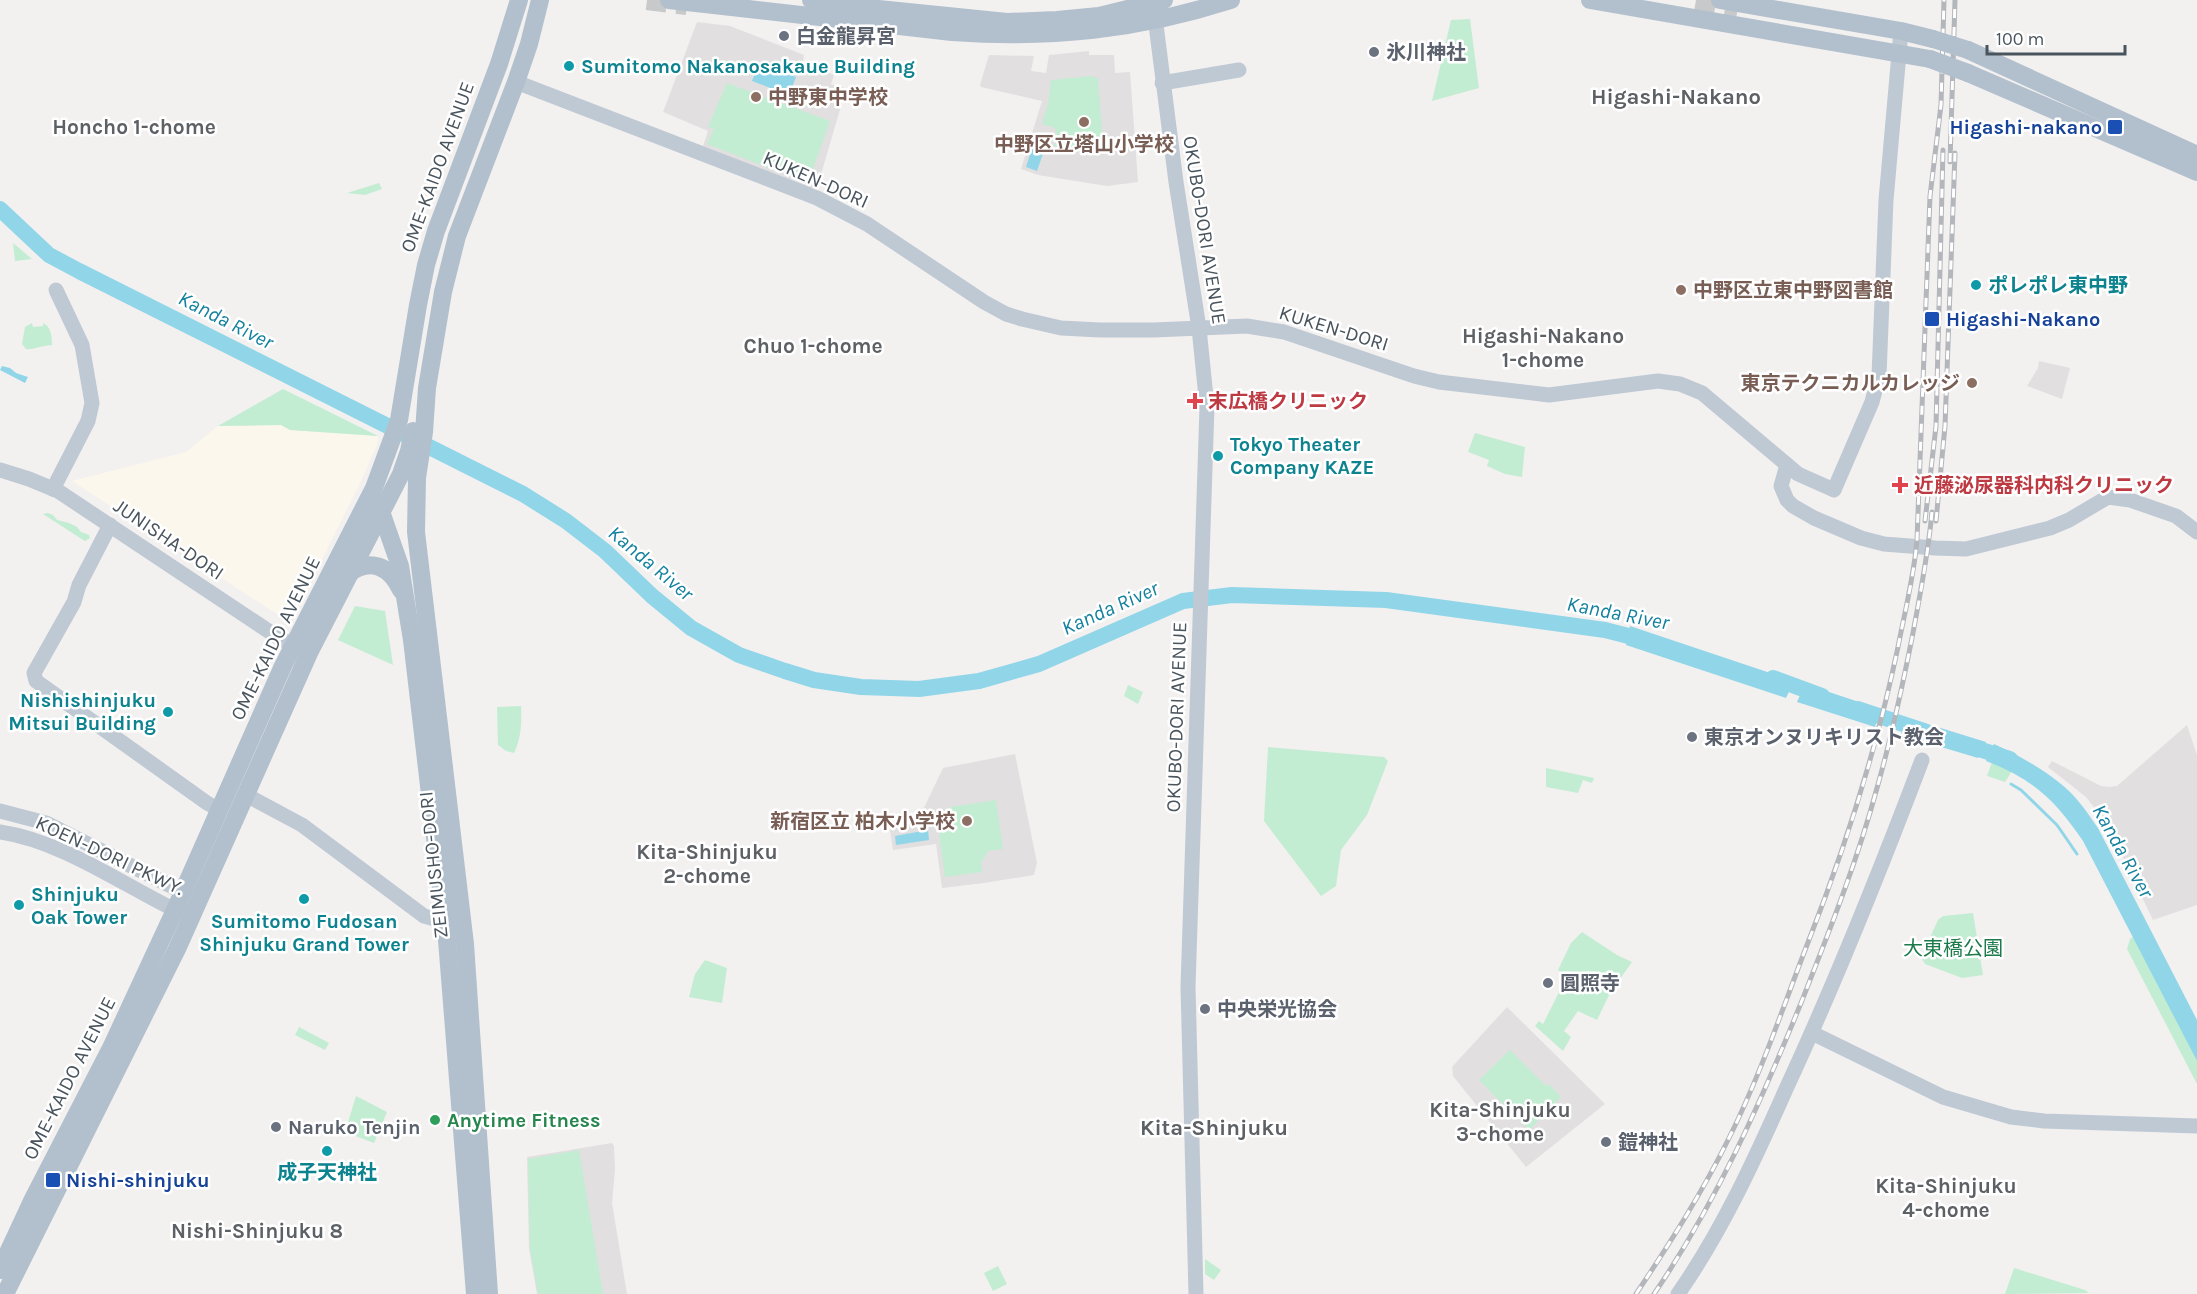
<svg xmlns="http://www.w3.org/2000/svg" width="2197" height="1294" font-family="Karla,'Noto Sans JP',sans-serif">
	<style>
		.commercial { fill: #fbf7ec }
		.education { fill: #e1dfe0 }
		.green { fill: #c2edd2 }
		.water { fill: #91d6e8 }
		.lines { fill: none; stroke-linecap: round; stroke-linejoin: round }
		.stream { stroke: #91d6e8; stroke-width: 3 }
		.river { stroke: #91d6e8; stroke-width: 16 }
		.highway-tunnel { stroke: #c8c9cb; stroke-width: 20; stroke-dasharray: 20 10; stroke-linecap: butt }
		.secondary { stroke: #bfc9d3; stroke-width: 15 }
		.primary { stroke: #b2c0cd; stroke-width: 18 }
		.rail-casing { stroke: #b3b6ba; stroke-width: 5 }
		.rail { stroke: #fff; stroke-width: 3; stroke-dasharray: 9; stroke-linecap: butt }
		.primary-bridge { stroke: #b2c0cd; stroke-width: 18 }
		.worship-dot { fill: #6b7280; stroke: #fff; stroke-width: 2 }
		.culture-dot { fill: #0f9aa8; stroke: #fff; stroke-width: 2 }
		.education-dot { fill: #8d6e63; stroke: #fff; stroke-width: 2 }
		.transit-dot { fill: #1a4fb4; stroke: #fff; stroke-width: 2 }
		.health-dot { fill: #e0444e; stroke: #fff; stroke-width: 2 }
		.leisure-dot { fill: #2e9e5b; stroke: #fff; stroke-width: 2 }
		.labels { text-anchor: middle; stroke-width: 5; stroke-linejoin: round; paint-order: stroke }
		.worship-label { font-size: 20px; font-weight: bold; fill: #5b616d; stroke: #fff; text-anchor: start }
		.culture-label { font-size: 20px; font-weight: bold; fill: #0d838f; stroke: #fff; text-anchor: start }
		.education-label { font-size: 20px; font-weight: bold; fill: #785e54; stroke: #fff; text-anchor: start }
		.transit-label { font-size: 20px; font-weight: bold; fill: #164399; stroke: #fff; text-anchor: start }
		.street-label { font-size: 20px; fill: #49545d; stroke: #fff }
		.health-label { font-size: 20px; font-weight: bold; fill: #be3a42; stroke: #fff; text-anchor: start }
		.park-label { font-size: 20px; fill: #1d7b4b; stroke: #fff }
		.leisure-label { font-size: 20px; font-weight: bold; fill: #27864d; stroke: #fff; text-anchor: start }
		.neighbourhood-label { font-size: 21px; font-weight: bold; fill: #5d6165; stroke: #fff }
		.water-label { font-size: 21px; font-style: italic; fill: #14819e; stroke: #fff }
		.quarter-label { font-size: 22px; font-weight: bold; fill: #5d6165; stroke: #fff }
	</style>
	<rect width="100%" height="100%" fill="#f3f0f0"/>
	<path class="commercial" d="M281,425L290,430L378,436L377,445L360,483L298,607L277,614L72,481L186,452L218,426Z"/>
	<g class="education">
		<path d="M697,22L730,26L804,55L803,62L834,75L831,84L845,88L841,106L817,188L814,190L703,146L708,131L663,112Z"/>
		<path d="M1089,51V55H1114L1115,73L1130,72L1138,182L1107,186L1038,175L1021,169L1042,101L981,87L980,85L989,55L1034,56L1031,71L1046,73L1049,55Z"/>
		<path d="M2039,361L2070,368L2062,399L2027,386L2038,368Z"/>
		<path d="M2187,725L2197,755V905L2153,920L2107,824L2086,797L2048,767L2052,761L2101,786L2109,787L2117,786Z"/>
		<path d="M1015,754L1037,863L1034,875L984,883L942,888L936,844L893,850L889,824L922,819V812L943,768Z"/>
		<path d="M1507,1007L1605,1104L1526,1167L1453,1076L1452,1067Z"/>
		<path d="M612,1143L614,1146L615,1169L612,1203L627,1294H537L529,1248L527,1157Z"/>
	</g>
	<g class="green">
		<path d="M1470,19L1479,88L1432,101L1451,20Z"/>
		<path d="M1092,76L1098,79L1103,146L1098,153L1054,146L1057,135L1055,128L1042,124L1048,104L1051,80Z"/>
		<path d="M727,83L830,121L808,183L707,144L714,129L708,127Z"/>
		<path d="M379,183L382,189L365,195L347,193Z"/>
		<path d="M13,243L32,259L15,261Z"/>
		<path d="M32,323L33,327L43,326V323C51,326 52,337 52,345C44,345 33,350 26,349L22,344L25,327Z"/>
		<path d="M283,389L378,436L290,430L281,425L218,426Z"/>
		<path d="M1475,433L1525,447L1522,477L1505,474L1487,466L1489,460L1468,452Z"/>
		<path d="M48,513L53,515L57,520L69,523L77,527L81,532L89,535L90,538L85,541L80,538L43,514Z"/>
		<path d="M355,606L385,611L393,665L338,640Z"/>
		<path d="M1128,685L1143,692L1138,704L1124,696Z"/>
		<path d="M521,706C522,722 521,739 514,753L506,751L498,745L497,707Z"/>
		<path d="M1268,747L1384,757L1388,761L1367,815L1341,850L1336,886L1321,896L1264,821Z"/>
		<path d="M1992,762L2012,771L2005,782L1987,776Z"/>
		<path d="M1546,768L1594,778L1592,783L1583,780L1578,793L1546,787Z"/>
		<path d="M996,800L1003,849L988,851L981,863L982,872L945,877L937,819L944,812L950,811V807Z"/>
		<path d="M1973,913L1983,975L1962,978L1925,964L1921,957L1938,920L1943,916Z"/>
		<path d="M1582,932L1617,955L1632,962L1610,993L1597,1020L1578,1011L1564,1031L1571,1037L1563,1051L1535,1026L1539,1021L1543,1024L1567,976L1558,970L1571,943Z"/>
		<path d="M2134,936L2197,1061V1084L2127,949L2130,939Z"/>
		<path d="M705,960L727,968L722,1003L689,997L695,974Z"/>
		<path d="M299,1027L329,1043L325,1050L295,1035Z"/>
		<path d="M1510,1050L1546,1086L1549,1084L1561,1097L1529,1130L1479,1080Z"/>
		<path d="M356,1096L387,1112L374,1143L345,1132Z"/>
		<path d="M579,1150L603,1294H538L530,1250L528,1159Z"/>
		<path d="M1205,1259L1221,1270L1214,1280L1205,1274Z"/>
		<path d="M998,1266L1007,1284L993,1291L984,1273Z"/>
		<path d="M2014,1268L2085,1290L2089,1293L2005,1294Z"/>
	</g>
	<g class="water">
		<path d="M759,63L796,77L789,95L752,81Z"/>
		<path d="M1036,135L1048,139L1037,171L1026,167Z"/>
		<path d="M2,366L10,368L16,373L28,377L25,383L0,370Z"/>
		<path d="M1630,626L1794,681L1786,698L1626,645Z"/>
		<path d="M1805,684L1880,709L1875,727L1797,702Z"/>
		<path d="M1905,717L1986,742L1978,758L1901,735Z"/>
		<path d="M1994,744C2022,757 2059,777 2079,802C2086,810 2092,820 2098,828L2197,1020V1061L2083,841C2055,800 2033,779 1986,761Z"/>
		<path d="M928,830L929,840L896,845L895,836Z"/>
	</g>
	<g class="lines">
		<path class="stream" d="M2011,784L2021,790L2057,825L2077,854"/>
		<g class="river">
			<path d="M0,209L49,255L79,271L523,494L566,521L605,551L652,596L691,628L739,655L785,671L814,680L861,687L919,689L979,681L1039,664L1183,601L1232,595L1386,600L1605,630L1648,641"/>
			<path d="M1773,678L1822,696"/>
			<path d="M1858,709L1924,731"/>
			<path d="M1960,743L2010,759"/>
		</g>
		<g class="highway-tunnel">
			<path d="M647,0L687,5"/>
			<path d="M1696,0L1738,7"/>
		</g>
		<g class="secondary">
			<path d="M1154,9L1176,182L1199,328L1207,407L1188,987L1196,1294"/>
			<path d="M516,82L817,198L867,224L984,302L1006,314L1022,319L1061,328L1100,330H1154L1247,326L1284,332L1414,376L1439,382L1549,395L1658,381L1680,384L1702,393L1798,474L1834,490L1872,402L1879,376L1886,200L1901,31"/>
			<path d="M1162,83L1239,70"/>
			<path d="M1787,465L1781,486L1787,500L1793,506L1814,518L1861,538L1884,544L1935,548L1966,549L2050,528L2069,520L2108,497L2130,500L2176,516L2197,532"/>
			<path d="M0,470L29,479L58,491L279,638L304,650"/>
			<path d="M53,489L88,421L92,403L82,345L56,290"/>
			<path d="M110,525L79,585L74,602L34,673L36,681L207,803L220,810"/>
			<path d="M246,795L302,825L424,916L453,924"/>
			<path d="M0,811L46,823L183,892"/>
			<path d="M0,832C61,841 120,883 175,910L186,911"/>
			<path d="M1812,1033L1943,1097L2011,1117L2044,1121L2197,1126"/>
			<path d="M1678,1294C1722,1231 1755,1159 1786,1089C1836,981 1880,871 1922,760"/>
		</g>
		<g class="primary">
			<path d="M669,0L952,32C1051,39 1137,30 1231,0"/>
			<path d="M811,0L869,8L1007,22L1057,20L1099,16L1164,0"/>
			<path d="M1590,0L1930,59"/>
			<path d="M1720,0L1901,31L1933,39"/>
			<path d="M1968,50L2197,155"/>
			<path d="M1968,73L2197,172"/>
			<path d="M379,506L400,566L412,640L447,940L475,1294"/>
			<path d="M348,574C370,557 390,566 401,590"/>
			<path d="M0,1270L32,1201L111,1048L175,910L283,666L374,488L399,420L418,305L426,265L436,231L499,64L519,0"/>
			<path d="M5,1294L177,949L309,653L401,474L409,451L413,431"/>
			<path d="M489,1294L465,944L416,532L417,478L424,432L427,388L443,292L457,236L516,82L529,44L540,0"/>
		</g>
		<g class="rail-casing">
			<g id="rail">
				<path d="M1950,162L1955,0"/>
				<path d="M1925,521L1936,426L1943,150"/>
				<path d="M1936,521L1945,426L1955,153"/>
				<path d="M1636,1294C1670,1243 1702,1193 1729,1138C1760,1076 1782,1010 1807,945C1846,846 1876,752 1898,647C1905,611 1914,576 1917,540L1930,196L1941,105L1944,0"/>
				<path d="M1654,1294C1716,1203 1760,1104 1801,1003C1829,932 1857,862 1877,788C1891,739 1902,688 1912,638C1920,596 1928,555 1932,512"/>
			</g>
		</g>
		<use href="#rail" class="rail"/>
		<g class="primary-bridge">
			<path d="M1933,39L1968,50"/>
			<path d="M1930,59L1968,73"/>
		</g>
	</g>
	<g class="worship-dot">
		<circle cx="784" cy="36" r="6"/>
		<circle cx="1374" cy="52" r="6"/>
		<circle cx="1692" cy="737" r="6"/>
		<circle cx="1548" cy="983" r="6"/>
		<circle cx="1205" cy="1009" r="6"/>
		<circle cx="276" cy="1127" r="6"/>
		<circle cx="1606" cy="1142" r="6"/>
	</g>
	<g class="culture-dot">
		<circle cx="569" cy="66" r="6"/>
		<circle cx="1976" cy="285" r="6"/>
		<circle cx="1218" cy="456" r="6"/>
		<circle cx="168" cy="712" r="6"/>
		<circle cx="304" cy="899" r="6"/>
		<circle cx="19" cy="905" r="6"/>
		<circle cx="327" cy="1151" r="6"/>
	</g>
	<g class="education-dot">
		<circle cx="756" cy="97" r="6"/>
		<circle cx="1084" cy="122" r="6"/>
		<circle cx="1681" cy="290" r="6"/>
		<circle cx="1972" cy="383" r="6"/>
		<circle cx="967" cy="821" r="6"/>
	</g>
	<g class="transit-dot">
		<rect x="2107" y="119" width="16" height="16" rx="3"/>
		<rect x="1924" y="311" width="16" height="16" rx="3"/>
		<rect x="45" y="1172" width="16" height="16" rx="3"/>
	</g>
	<g class="health-dot">
		<path d="M1192 392h6v6h6v6h-6v6h-6v-6h-6v-6h6z"/>
		<path d="M1897 476h6v6h6v6h-6v6h-6v-6h-6v-6h6z"/>
	</g>
	<circle class="leisure-dot" cx="435" cy="1120" r="6"/>
	<g class="labels">
		<g class="worship-label">
			<text x="796" y="43">白金龍昇宮</text>
			<text x="1386" y="59">氷川神社</text>
			<text x="1704" y="744">東京オンヌリキリスト教会</text>
			<text x="1560" y="990">圓照寺</text>
			<text x="1217" y="1016">中央栄光協会</text>
			<text x="288" y="1134">Naruko Tenjin</text>
			<text x="1618" y="1149">鎧神社</text>
		</g>
		<g class="culture-label">
			<text x="581" y="73">Sumitomo Nakanosakaue Building</text>
			<text x="1988" y="292">ポレポレ東中野</text>
			<text x="1230" y="451">Tokyo Theater<tspan x="1230" dy="23">Company KAZE</tspan></text>
			<text x="156" y="707" text-anchor="end">Nishishinjuku<tspan x="156" dy="23">Mitsui Building</tspan></text>
			<text x="31" y="901">Shinjuku<tspan x="31" dy="23">Oak Tower</tspan></text>
			<text x="304" y="928" text-anchor="middle">Sumitomo Fudosan<tspan x="304" dy="23">Shinjuku Grand Tower</tspan></text>
			<text x="327" y="1179" text-anchor="middle">成子天神社</text>
		</g>
		<g class="education-label">
			<text x="768" y="104">中野東中学校</text>
			<text x="1084" y="151" text-anchor="middle">中野区立塔山小学校</text>
			<text x="1693" y="297">中野区立東中野図書館</text>
			<text x="1960" y="390" text-anchor="end">東京テクニカルカレッジ</text>
			<text x="955" y="828" text-anchor="end">新宿区立 柏木小学校</text>
		</g>
		<g class="transit-label">
			<text x="2102" y="134" text-anchor="end">Higashi-nakano</text>
			<text x="1946" y="326">Higashi-Nakano</text>
			<text x="66" y="1187">Nishi-shinjuku</text>
		</g>
		<g class="street-label">
			<text transform="translate(437 167) rotate(-70)" y="7">OME-KAIDO AVENUE</text>
			<text transform="translate(816 179) rotate(24)" y="7">KUKEN-DORI</text>
			<text transform="translate(1205 230) rotate(81)" y="7">OKUBO-DORI AVENUE</text>
			<text transform="translate(1334 328) rotate(17)" y="7">KUKEN-DORI</text>
			<text transform="translate(169 539) rotate(34)" y="7">JUNISHA-DORI</text>
			<text transform="translate(275 638) rotate(-64)" y="7">OME-KAIDO AVENUE</text>
			<text transform="translate(1176 717) rotate(-88)" y="7">OKUBO-DORI AVENUE</text>
			<text transform="translate(110 855) rotate(25)" y="7">KOEN-DORI PKWY.</text>
			<text transform="translate(433 865) rotate(-96)" y="7">ZEIMUSHO-DORI</text>
			<text transform="translate(69 1078) rotate(-63)" y="7">OME-KAIDO AVENUE</text>
		</g>
		<g class="health-label">
			<text x="1208" y="408">末広橋クリニック</text>
			<text x="1914" y="492">近藤泌尿器科内科クリニック</text>
		</g>
		<g class="park-label">
			<text x="1953" y="955">大東橋公園</text>
		</g>
		<g class="leisure-label">
			<text x="447" y="1127">Anytime Fitness</text>
		</g>
		<g class="neighbourhood-label">
			<text x="134" y="134">Honcho 1-chome</text>
			<text x="1543" y="343">Higashi-Nakano<tspan x="1543" dy="24">1-chome</tspan></text>
			<text x="813" y="353">Chuo 1-chome</text>
			<text x="707" y="859">Kita-Shinjuku<tspan x="707" dy="24">2-chome</tspan></text>
			<text x="1500" y="1117">Kita-Shinjuku<tspan x="1500" dy="24">3-chome</tspan></text>
			<text x="1946" y="1193">Kita-Shinjuku<tspan x="1946" dy="24">4-chome</tspan></text>
			<text x="257" y="1238">Nishi-Shinjuku 8</text>
		</g>
		<g class="water-label">
			<text transform="translate(226 320) rotate(27)" y="7">Kanda River</text>
			<text transform="translate(651 563) rotate(40)" y="7">Kanda River</text>
			<text transform="translate(1110 608) rotate(-24)" y="7">Kanda River</text>
			<text transform="translate(1618 613) rotate(11)" y="7">Kanda River</text>
			<text transform="translate(2123 851) rotate(61)" y="7">Kanda River</text>
		</g>
		<g class="quarter-label">
			<text x="1676" y="104">Higashi-Nakano</text>
			<text x="1214" y="1135">Kita-Shinjuku</text>
		</g>
	</g>
	<path d="M1987 45v9h138v-9" fill="none" stroke="#49545d" stroke-width="3"/>
	<text x="1996" y="45" font-size="18" fill="#49545d" stroke="#ffffff" stroke-width="4.5" paint-order="stroke">100 m</text>
</svg>
